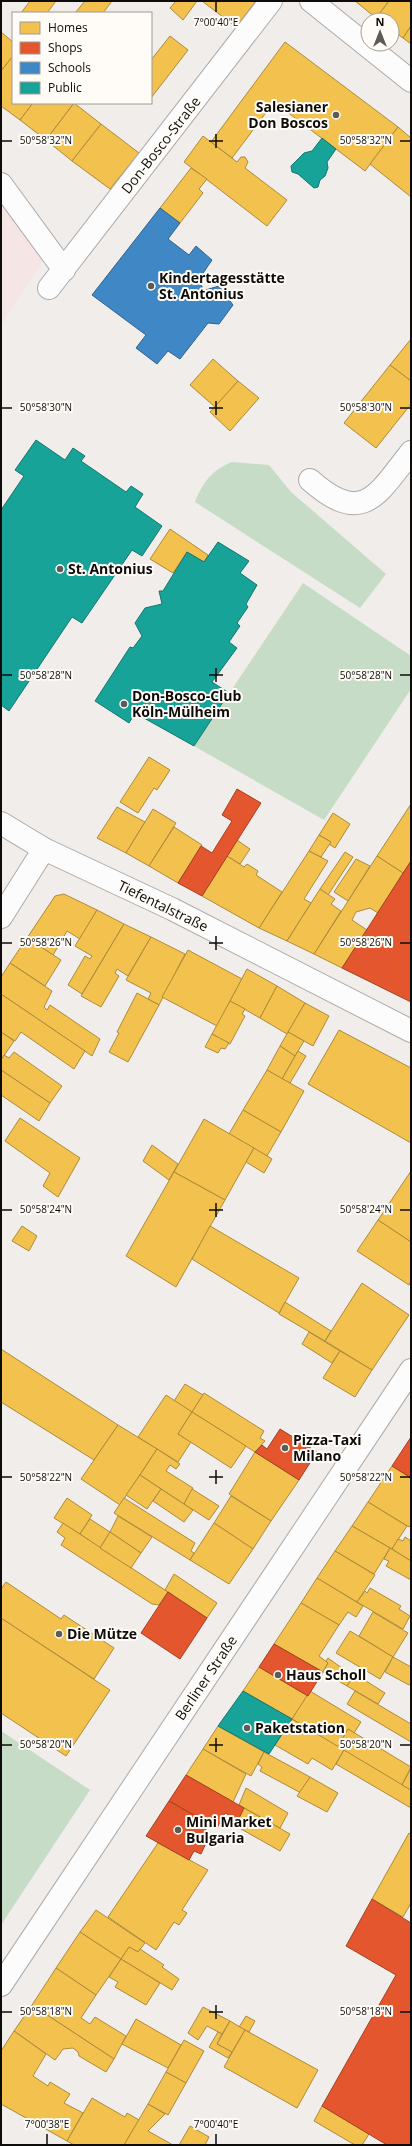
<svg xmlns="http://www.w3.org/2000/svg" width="412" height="2146" font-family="'Open Sans',sans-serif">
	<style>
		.education { fill: #f5e5e4 }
		.green { fill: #c6dcc7 }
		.homes { fill: #f2c14e; stroke: #ae8b3a }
		.shops { fill: #e4572e; stroke: #a44023 }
		.schools { fill: #3f88c5; stroke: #30638d }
		.public { fill: #17a398; stroke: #14766d }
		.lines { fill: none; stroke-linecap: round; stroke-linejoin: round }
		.minor-casing { stroke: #adaaa8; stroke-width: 24 }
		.minor { stroke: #fdfcfc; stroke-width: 22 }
		.ticks { fill: none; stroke: #0e0c0a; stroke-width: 1.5 }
		.poi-dot { fill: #5d5b58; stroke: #fffcf7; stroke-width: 1.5 }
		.labels { text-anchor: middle; stroke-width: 4; stroke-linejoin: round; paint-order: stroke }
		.poi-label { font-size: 14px; font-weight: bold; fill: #0e0c0a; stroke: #fffcf7; text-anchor: start }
		.street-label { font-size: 14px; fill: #0e0c0a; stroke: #fffcf7 }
		.ticks-label { font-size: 10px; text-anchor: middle; fill: #0e0c0a; stroke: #fffcf7; stroke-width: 4; stroke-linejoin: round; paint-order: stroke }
	</style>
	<rect width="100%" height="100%" fill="#f0edea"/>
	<path class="education" d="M1,203L44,259L1,325Z"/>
	<g class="green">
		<path d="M232,462L269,465L291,492L386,574L360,608L195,502C203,482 212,470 232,462Z"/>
		<path d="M303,583L411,656V689L324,820L194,746Z"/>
		<path d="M1,1731L90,1790L1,1925Z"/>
	</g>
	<g class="homes">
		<path d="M30,1H56L47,13H21Z"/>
		<path d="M85,1H112L103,13H75Z"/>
		<path d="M176,1H197L183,20L170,8Z"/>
		<path d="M202,1H256L236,27Z"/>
		<path d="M355,1H389L376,18Z"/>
		<path d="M389,1H411V26L403,38L392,30V20H379L376,18Z"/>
		<path d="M411,26V44L403,38Z"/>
		<path d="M1,32L13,42V56L1,71Z"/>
		<path d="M170,36L188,50L151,98V60Z"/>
		<path d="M285,42L398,127L365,171L274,102L232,158L211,142Z"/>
		<path d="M13,56V103H33L20,120L1,106V71Z"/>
		<path d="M33,103H74L46,140L20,120Z"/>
		<path d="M74,103L101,124L72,161L46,140Z"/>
		<path d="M101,124L139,153L110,189L72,161Z"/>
		<path d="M398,127L411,138V197L370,164Z"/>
		<path d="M203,136L237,162L241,157H245L248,162L245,168L287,200L267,226L184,162Z"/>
		<path d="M191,168L207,179L199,189L203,193L180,223L160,208Z"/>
		<path d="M411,339V381L390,365Z"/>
		<path d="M213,359L238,381L215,407L190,385Z"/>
		<path d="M390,365L411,381V404L376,448L344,423Z"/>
		<path d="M238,381L259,398L230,431L210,412Z"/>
		<path d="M170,529L208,555L204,562L187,552L173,573L150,559Z"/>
		<path d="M149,757L170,770L157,790L154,788L138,813L120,802Z"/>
		<path d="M411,804V861L403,873L377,856Z"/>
		<path d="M117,807L145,822L126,853L97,838Z"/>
		<path d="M153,809L176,823L149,866L126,853Z"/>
		<path d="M333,813L350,824L335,848L329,844L331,842L319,835Z"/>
		<path d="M174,827L202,845L178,883L149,866Z"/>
		<path d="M319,835L331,842L321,857L309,851Z"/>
		<path d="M237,840L250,849L240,864L227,856Z"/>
		<path d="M309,851L328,861L304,899L311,903L287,941L259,928Z"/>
		<path d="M345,852L353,857L328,895L320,889Z"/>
		<path d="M227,856L244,867L247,864L258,871L256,875L282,892L259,928L202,896Z"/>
		<path d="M377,856L403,873L378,913L370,908L356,912L352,920L367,930L342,968L314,954Z"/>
		<path d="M356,859L370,866L348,901L334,892Z"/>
		<path d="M320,889L335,899L331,904L341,911L314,954L287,941Z"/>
		<path d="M64,894L97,910L80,939L67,931L53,955L27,938L55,896Z"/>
		<path d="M97,910L124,924L82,994L68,985L85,956L90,959L92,956L75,946Z"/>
		<path d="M124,924L151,937L128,976L117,969L115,973L119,976L101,1007L81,996Z"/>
		<path d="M151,937L185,954L159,1005L148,999L151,993L126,980Z"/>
		<path d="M27,938L61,960L45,986L10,963Z"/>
		<path d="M188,950L242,979L217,1026L162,997Z"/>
		<path d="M10,963L52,991L44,1007L47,1010L50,1005L100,1039L92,1056L1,994V977Z"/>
		<path d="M247,969L277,986L260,1018L230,1001Z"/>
		<path d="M277,986L305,1003L287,1034L260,1018Z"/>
		<path d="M137,993L159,1005L128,1062L109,1052L119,1033L117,1032Z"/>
		<path d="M1,994L85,1051L74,1069L21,1032L15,1041L1,1032Z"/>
		<path d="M230,1001L245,1009L242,1014L245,1016L230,1044L212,1034Z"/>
		<path d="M305,1003L329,1016L313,1046L288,1032Z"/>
		<path d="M339,1030L411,1068V1143L308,1084Z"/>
		<path d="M1,1032L14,1041L1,1060Z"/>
		<path d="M288,1032L304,1041L295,1056L280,1046Z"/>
		<path d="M212,1034L229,1043L225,1049L221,1048L218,1053L205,1047Z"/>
		<path d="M280,1046L295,1056L282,1079L267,1070Z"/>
		<path d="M298,1051L306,1056L290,1083L282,1079Z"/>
		<path d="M14,1052L62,1086L50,1103L1,1070V1060L4,1055L9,1058Z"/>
		<path d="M1,1070L50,1103L39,1121L1,1095Z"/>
		<path d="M267,1070L304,1091L281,1132L243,1110Z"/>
		<path d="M243,1110L281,1132L267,1156L229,1134Z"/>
		<path d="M20,1118L80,1158L58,1197L43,1186L50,1173L5,1141Z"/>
		<path d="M204,1119L254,1148L225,1200L174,1172Z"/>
		<path d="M152,1145L178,1164L169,1180L143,1161Z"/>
		<path d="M254,1148L272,1159L264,1173L246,1162Z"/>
		<path d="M411,1171V1242L378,1220Z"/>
		<path d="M174,1172L225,1200L176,1287L126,1256Z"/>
		<path d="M378,1220L411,1242V1281L409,1285L357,1251Z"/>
		<path d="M22,1226L37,1236L29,1251L12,1241Z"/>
		<path d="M210,1226L299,1278L279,1313L192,1259Z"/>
		<path d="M362,1283L409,1315L372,1370L325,1341Z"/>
		<path d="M285,1302L331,1331L325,1341L279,1314Z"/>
		<path d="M309,1332L340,1351L332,1363L302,1344Z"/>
		<path d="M1,1349L118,1425L94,1460L1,1402Z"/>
		<path d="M340,1351L372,1370L355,1397L323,1378Z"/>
		<path d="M185,1384L203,1395L192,1412L174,1401Z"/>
		<path d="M204,1393L264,1431L260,1438L265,1441L255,1452L192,1412Z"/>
		<path d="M166,1395L192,1412L178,1434L191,1442L178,1462L138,1437Z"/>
		<path d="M192,1412L246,1446L231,1468L178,1434Z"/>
		<path d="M118,1425L157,1449L120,1505L81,1479Z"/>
		<path d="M157,1449L180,1464L176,1469L170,1465L166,1471L193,1488L184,1504L140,1475Z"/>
		<path d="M255,1452L299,1480L271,1521L229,1494Z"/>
		<path d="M392,1466L411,1478V1524L409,1527L368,1502Z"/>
		<path d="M140,1475L161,1489L147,1509L126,1495Z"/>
		<path d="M161,1489L193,1510L184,1522L153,1501Z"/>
		<path d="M192,1489L219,1506L209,1520L184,1504Z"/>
		<path d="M231,1496L271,1521L253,1549L214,1523Z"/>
		<path d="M67,1498L92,1515L80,1534L54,1518Z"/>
		<path d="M124,1498L195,1543L191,1551L194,1553L190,1560L114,1513Z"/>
		<path d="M368,1502L407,1526L392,1549L352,1526Z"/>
		<path d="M118,1516L152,1537L141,1553L110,1532Z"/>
		<path d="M90,1519L110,1532L100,1548L80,1534Z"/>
		<path d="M63,1523L168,1592L159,1605L152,1604L61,1545L65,1538L57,1532Z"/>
		<path d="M214,1523L253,1549L229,1584L190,1560Z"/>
		<path d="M352,1526L390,1548L374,1574L335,1551Z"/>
		<path d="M110,1532L141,1553L131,1568L100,1548Z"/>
		<path d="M405,1537L411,1541V1561L392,1549L398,1539L403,1541Z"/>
		<path d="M390,1548L411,1561V1580L386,1566L389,1561L384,1559Z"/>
		<path d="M335,1551L375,1575L357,1602L317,1578Z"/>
		<path d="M174,1574L217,1603L207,1618L165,1590Z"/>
		<path d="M317,1578L363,1606L356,1617L348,1612L339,1625L301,1603Z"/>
		<path d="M6,1582L61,1619L64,1615L114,1648L94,1679L1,1618V1589Z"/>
		<path d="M370,1588L401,1606L399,1609L410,1616L403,1629L357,1602L365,1591L367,1593Z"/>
		<path d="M301,1603L339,1625L319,1656L328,1663L323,1672L274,1644Z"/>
		<path d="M373,1612L408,1633L393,1657L359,1636Z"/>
		<path d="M1,1618L110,1690L66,1756L1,1713Z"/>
		<path d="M350,1631L393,1657L380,1679L336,1653Z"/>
		<path d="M393,1657L411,1667V1682L409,1685L385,1672Z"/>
		<path d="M328,1658L353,1676L347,1686L323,1672L328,1663L326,1661Z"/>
		<path d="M259,1667L308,1696L292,1719L243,1691Z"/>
		<path d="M355,1674L385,1693L378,1704L347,1686Z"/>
		<path d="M310,1691L361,1722L354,1733L348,1729L338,1747L292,1719Z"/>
		<path d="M355,1691L411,1724V1742L347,1704Z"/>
		<path d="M292,1719L344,1750L332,1770L312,1758L308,1764L275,1745Z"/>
		<path d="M218,1726L264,1752L251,1776L203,1749Z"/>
		<path d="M348,1729L411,1767L402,1785L338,1747Z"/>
		<path d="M203,1749L246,1774L233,1802L186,1775Z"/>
		<path d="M344,1750L411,1790V1808L336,1764Z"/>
		<path d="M264,1752L310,1777L301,1793L260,1771L262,1767L258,1764Z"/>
		<path d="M411,1768V1790L402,1785Z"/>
		<path d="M310,1777L338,1793L327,1812L297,1796Z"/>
		<path d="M246,1788L288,1813L280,1828L239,1805Z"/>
		<path d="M244,1808L290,1834L280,1851L227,1821L230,1815L238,1820Z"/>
		<path d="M409,1833L411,1834V1903L403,1917L372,1899Z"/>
		<path d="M158,1843L208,1870L182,1910L187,1913L179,1925L174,1922L156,1950L108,1917Z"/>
		<path d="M96,1910L145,1943L138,1952L129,1947L121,1959L80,1932Z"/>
		<path d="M80,1932L121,1959L96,1995L56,1968Z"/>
		<path d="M129,1947L138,1952L140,1949L164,1965L162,1967L179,1979L172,1990L121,1959Z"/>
		<path d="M121,1959L160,1983L146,2005L115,1987L118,1982L109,1977Z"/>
		<path d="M56,1968L96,1995L81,2018L90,2024L95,2017L126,2036L114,2059L32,2005Z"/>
		<path d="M32,2005L114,2059L106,2072L79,2056L78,2052L73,2048L63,2049L55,2060L14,2031Z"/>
		<path d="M203,2007L230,2021L222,2034L207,2026L198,2040L188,2033Z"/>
		<path d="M246,2016L255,2021L249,2032L239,2027Z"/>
		<path d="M136,2019L181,2045L168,2068L122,2044Z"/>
		<path d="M230,2021L245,2030L232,2052L217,2044Z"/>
		<path d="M245,2030L318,2070L297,2108L224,2067Z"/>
		<path d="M14,2031L46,2054L33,2076L48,2086L50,2082L70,2094L64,2103L83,2113L67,2141L1,2104V2051Z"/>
		<path d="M218,2032L222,2034L217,2044L232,2052L228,2058L209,2047Z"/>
		<path d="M184,2040L204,2051L186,2083L166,2072Z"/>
		<path d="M166,2072L186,2083L168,2115L148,2104Z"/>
		<path d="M92,2098L125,2117L127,2113L139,2120L124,2145H74L67,2141Z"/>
		<path d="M148,2104L165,2114L148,2131L173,2145H124Z"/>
		<path d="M322,2106L369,2134L362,2145H355L314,2121Z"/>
		<path d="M190,2126L209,2137L205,2145H179Z"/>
	</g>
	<g class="shops">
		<path d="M237,789L261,803L202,896L178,883L201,846L212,853L232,821L222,815Z"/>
		<path d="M411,861V1002L342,968Z"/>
		<path d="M280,1429L317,1452L299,1480L255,1452L262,1445L267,1449Z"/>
		<path d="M411,1437V1478L392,1466Z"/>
		<path d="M168,1592L207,1618L180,1659L141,1633Z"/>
		<path d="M274,1644L323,1672L308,1696L259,1667Z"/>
		<path d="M186,1775L244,1808L238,1820L225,1813L217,1828L169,1801Z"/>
		<path d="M169,1801L209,1824L201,1838L207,1841L201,1854L194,1851L189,1860L146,1836Z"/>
		<path d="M372,1899L411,1923V2145H387L322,2106L396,1975L346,1946Z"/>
	</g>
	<path class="schools" d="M160,208L180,223L168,239L189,255L196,246L212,260L197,282L202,286V291L219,286L233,305L219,324L208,323L180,359L168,351L157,364L136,348L146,335L92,295Z"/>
	<g class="public">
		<path d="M322,138L336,149L327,162L328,168L325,176L320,180L318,187L314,188L298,174L292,172L291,166L304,153L312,151Z"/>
		<path d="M36,440L65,460L73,448L85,456L81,461L126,492L131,486L143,494L135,507L162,526L142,556L132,550L82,623L72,617L9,711L1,705V510L24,476L15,470Z"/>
		<path d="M218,542L249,561L240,573L257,585L246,604L248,607L237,623L240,626L229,642L237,648L212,682L229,693L194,746L135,713L129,723L95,701L130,647L133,648L142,636L135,623L145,608L162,604L159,591H163L187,552L204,562Z"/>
		<path d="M243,1691L292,1719L269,1754L218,1726Z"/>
	</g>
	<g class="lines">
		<g class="minor-casing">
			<g id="minor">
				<path d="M311,1L411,81"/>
				<path d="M1,184L64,270"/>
				<path d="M49,288L271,1"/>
				<path d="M310,480C363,527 377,495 411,452"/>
				<path d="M1,823L44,849L172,909L411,1031"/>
				<path d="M1,917L44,849"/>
				<path d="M1,1985L411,1370"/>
			</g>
		</g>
		<use href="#minor" class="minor"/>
	</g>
	<path class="ticks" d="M216,2V12M216,134V148M2,141H12M209,141H223M400,141H410M216,401V415M2,408H12M209,408H223M400,408H410M216,668V682M2,675H12M209,675H223M400,675H410M216,936V950M2,943H12M209,943H223M400,943H410M216,1203V1217M2,1210H12M209,1210H223M400,1210H410M216,1470V1484M2,1477H12M209,1477H223M400,1477H410M216,1738V1752M2,1745H12M209,1745H223M400,1745H410M216,2005V2019M2,2012H12M209,2012H223M400,2012H410M47,2134V2144M216,2134V2144"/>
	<g class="poi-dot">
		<circle cx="336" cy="115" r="4"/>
		<circle cx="151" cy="286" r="4"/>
		<circle cx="60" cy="569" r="4"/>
		<circle cx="124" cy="704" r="4"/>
		<circle cx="285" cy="1448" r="4"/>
		<circle cx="59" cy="1634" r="4"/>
		<circle cx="278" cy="1675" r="4"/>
		<circle cx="247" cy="1728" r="4"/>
		<circle cx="178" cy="1830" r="4"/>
	</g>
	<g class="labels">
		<g class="poi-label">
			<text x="328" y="112" text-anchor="end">Salesianer<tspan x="328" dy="16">Don Boscos</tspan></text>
			<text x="159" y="283">Kindertagesstätte<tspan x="159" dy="16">St. Antonius</tspan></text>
			<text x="68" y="574">St. Antonius</text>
			<text x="132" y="701">Don-Bosco-Club<tspan x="132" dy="16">Köln-Mülheim</tspan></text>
			<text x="293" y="1445">Pizza-Taxi<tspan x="293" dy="16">Milano</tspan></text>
			<text x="67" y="1639">Die Mütze</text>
			<text x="286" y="1680">Haus Scholl</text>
			<text x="255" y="1733">Paketstation</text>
			<text x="186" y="1827">Mini Market<tspan x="186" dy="16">Bulgaria</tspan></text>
		</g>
		<g class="street-label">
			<text transform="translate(161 145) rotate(-52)" y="5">Don-Bosco-Straße</text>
			<text transform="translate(163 906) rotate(26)" y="5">Tiefentalstraße</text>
			<text transform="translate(206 1678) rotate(-56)" y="5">Berliner Straße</text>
		</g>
	</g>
	<g class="ticks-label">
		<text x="216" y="26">7°00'40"E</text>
		<text x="46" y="144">50°58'32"N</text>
		<text x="366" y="144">50°58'32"N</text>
		<text x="46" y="411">50°58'30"N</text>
		<text x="366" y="411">50°58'30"N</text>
		<text x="46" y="679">50°58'28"N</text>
		<text x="366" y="679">50°58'28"N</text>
		<text x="46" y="946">50°58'26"N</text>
		<text x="366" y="946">50°58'26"N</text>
		<text x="46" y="1213">50°58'24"N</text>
		<text x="366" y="1213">50°58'24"N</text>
		<text x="46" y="1481">50°58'22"N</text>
		<text x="366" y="1481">50°58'22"N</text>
		<text x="46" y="1748">50°58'20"N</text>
		<text x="366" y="1748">50°58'20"N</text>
		<text x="46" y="2015">50°58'18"N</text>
		<text x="366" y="2015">50°58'18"N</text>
		<text x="47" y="2128">7°00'38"E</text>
		<text x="216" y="2128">7°00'40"E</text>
	</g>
	<rect width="412" height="2146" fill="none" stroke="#0e0c0a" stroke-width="4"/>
	<rect x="12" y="12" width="140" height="92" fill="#fffcf7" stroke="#9f9c98"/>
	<rect x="20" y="22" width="20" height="12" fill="#f2c14e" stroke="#9f9c98"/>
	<text x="48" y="32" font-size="12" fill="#0e0c0a">Homes</text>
	<rect x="20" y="42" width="20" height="12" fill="#e4572e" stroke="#9f9c98"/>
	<text x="48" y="52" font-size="12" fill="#0e0c0a">Shops</text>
	<rect x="20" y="62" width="20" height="12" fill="#3f88c5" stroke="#9f9c98"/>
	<text x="48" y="72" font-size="12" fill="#0e0c0a">Schools</text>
	<rect x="20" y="82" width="20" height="12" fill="#17a398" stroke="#9f9c98"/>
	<text x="48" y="92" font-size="12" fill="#0e0c0a">Public</text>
	<g transform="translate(380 32)"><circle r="19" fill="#fffcf7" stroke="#9f9c98"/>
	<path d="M0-3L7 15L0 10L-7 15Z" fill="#5d5b58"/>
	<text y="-6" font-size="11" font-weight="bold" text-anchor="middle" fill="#0e0c0a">N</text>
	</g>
</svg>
